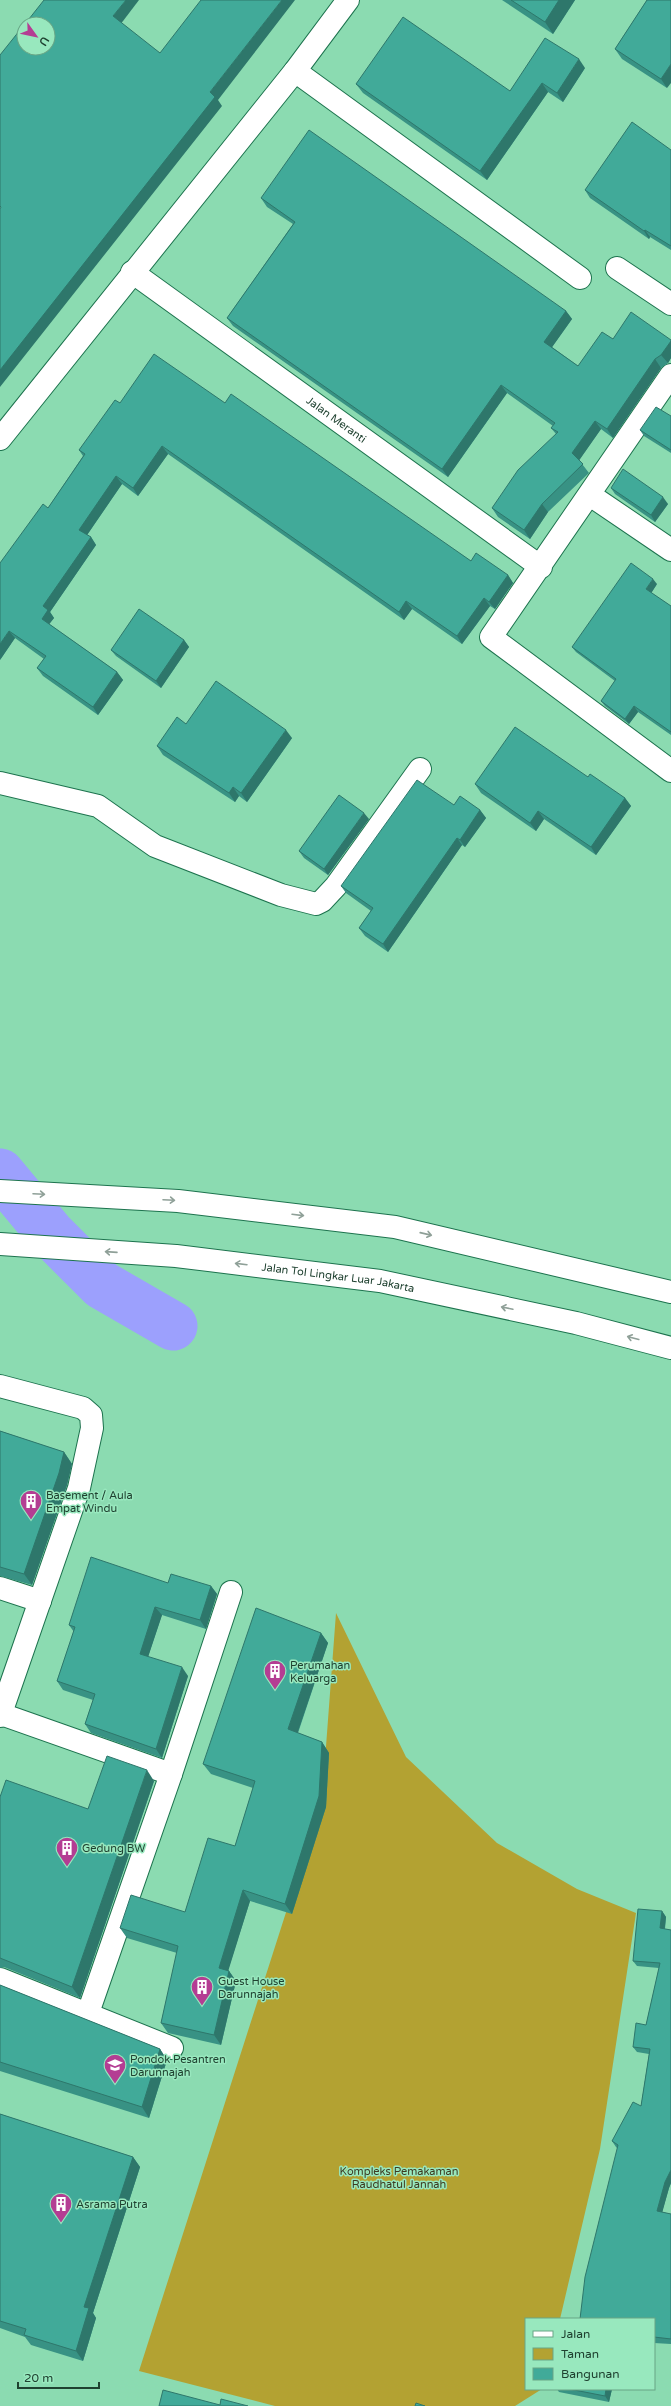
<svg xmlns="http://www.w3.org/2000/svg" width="671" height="2406" font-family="'Varela Round',sans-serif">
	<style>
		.green { fill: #b3a232 }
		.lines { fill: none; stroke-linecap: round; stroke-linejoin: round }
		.river { stroke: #9ca0fd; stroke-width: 49 }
		.street-casing { stroke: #1d734e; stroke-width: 24 }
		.highway-casing { stroke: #1d734e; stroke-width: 24 }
		.street { stroke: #fff; stroke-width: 22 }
		.highway { stroke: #fff; stroke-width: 22 }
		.wall { fill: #389284 }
		.shaded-wall { fill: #2e776b }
		.building { fill: #41aa99; stroke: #2e776b }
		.oneway { stroke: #8fa098 }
		.labels { text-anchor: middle; stroke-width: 3; stroke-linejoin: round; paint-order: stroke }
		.street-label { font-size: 11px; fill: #1f4130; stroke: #98e8be }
		.poi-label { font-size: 11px; fill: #1f4130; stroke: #98e8be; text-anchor: start }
		.park-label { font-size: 11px; fill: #3e3a21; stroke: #98e8be }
	</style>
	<rect width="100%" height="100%" fill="#8bdbb1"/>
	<path class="green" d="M336,1613L406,1757L497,1843L577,1889L636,1913L600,2149L560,2319H526V2389H542L515,2406H275L139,2371L322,1800Z"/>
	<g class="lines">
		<path class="river" d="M0,1173L50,1233L102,1285L173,1326"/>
		<g class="street-casing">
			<g id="street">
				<path d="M295,71L580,278"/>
				<path d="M617,268L671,304"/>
				<path id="s1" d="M132,272L541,567"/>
				<path d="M671,375L491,637L671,771"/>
				<path d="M0,439L295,71L348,0"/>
				<path d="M590,495L671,550"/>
				<path d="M0,783L98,806L155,846L281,895L316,904L322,901L336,886L420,769"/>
				<path d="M0,1386L83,1408L91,1415L92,1428L79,1488L0,1716"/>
				<path d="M0,1588L40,1601"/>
				<path d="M1,1714L171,1774"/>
				<path d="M0,1979L172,2048"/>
				<path d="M88,2013L171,1774L231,1592"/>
			</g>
		</g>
		<g class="highway-casing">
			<g id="highway">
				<path d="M0,1191L178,1201L395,1227L671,1292"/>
				<path id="s2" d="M0,1244L176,1256L380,1281L576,1323L671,1348"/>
			</g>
		</g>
		<use href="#street" class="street"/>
		<use href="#highway" class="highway"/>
	</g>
	<g class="wall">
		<path d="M502,0H575L553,34Z"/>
		<path d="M647,0L667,88L622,59L615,49Z"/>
		<path d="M585,68L563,102L548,92L487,180L363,93L356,84L510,91Z"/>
		<path d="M671,150V250L650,237L649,239L590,198L585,190Z"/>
		<path d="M261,198L566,311L572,319L552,347L578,366L613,339L671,340V358L668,363L661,368L613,438L601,429L579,460L589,473L548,512L530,539L498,517L492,508L556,434L551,428L553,426L507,393L448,477L233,326L227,318L293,224L267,207Z"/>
		<path d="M120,403H225L471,561L508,575L513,583L495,609L490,606L462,644L412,609L404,620L168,454L138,496L122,484L87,535L91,537L96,545L50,612L54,618L49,624L117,672L123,680L98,715L43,676L37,668L44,659L15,638L0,660L48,508L83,456L79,450Z"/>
		<path d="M671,416V453L644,436L640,430Z"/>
		<path d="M611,488L668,504L655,522L615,494Z"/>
		<path d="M657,584L651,593L671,606V735L638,712L629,724L605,706L601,701L615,681L576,652L572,647Z"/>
		<path d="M184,640L189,647L161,688L116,656L111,650Z"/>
		<path d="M186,724L292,738L247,802L239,796L235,802L163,755L157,746Z"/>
		<path d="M588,777L625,798L631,806L596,855L544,819L536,831L481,793L475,784Z"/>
		<path d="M480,810L486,818L465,847L462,845L388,952L365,936L359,928L371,911L346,893L341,886Z"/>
		<path d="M369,819L328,875L304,858L299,851Z"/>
		<path d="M0,1431L64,1452L72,1464L67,1485L32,1585L0,1576Z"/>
		<path d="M168,1583L211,1586L217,1594L206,1629L162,1615L148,1657L188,1676L162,1758L91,1733L85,1724L93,1700L63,1690L57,1681L74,1632L69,1625Z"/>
		<path d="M321,1633L328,1643L298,1733L322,1742L329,1753L326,1807L292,1914L250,1901L228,1970L229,1971L236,1981L221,2045L168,2033L161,2023L177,1953L127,1938L120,1928L185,1912L235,1846L253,1788L211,1774L203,1764Z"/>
		<path d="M154,1781L80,1998L4,1967L0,1968V1797L88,1809Z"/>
		<path d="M662,1911L666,1917L665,1929L671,1930V2183L669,2188L662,2212L671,2214V2344L654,2343V2319L617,2148L616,2147L612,2141L641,2106L649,2054L637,2052L633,2047L646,2025L659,1968L637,1966L633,1961Z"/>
		<path d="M0,1985L160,2049L167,2060L149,2118L0,2071Z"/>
		<path d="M0,2114L133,2157L140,2167L93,2313L96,2318L83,2361L31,2345L25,2337L0,2328Z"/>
		<path d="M557,2389H612L609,2402L559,2392Z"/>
	</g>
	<g class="shaded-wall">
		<path d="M126,0H139L120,25L113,16Z"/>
		<path d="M282,0H295L218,100L222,106L0,387V370L210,92Z"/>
		<path d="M559,0H575L553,34L545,22Z"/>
		<path d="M579,59L585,68L563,102L557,93Z"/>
		<path d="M671,64V83L667,88L661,79Z"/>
		<path d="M542,83L548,92L487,180L480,171Z"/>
		<path d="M645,230L650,237L649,239L644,231Z"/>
		<path d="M566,311L572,319L550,350L544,342Z"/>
		<path d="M671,341V358L668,363L661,355Z"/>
		<path d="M655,359L661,368L613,438L607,429Z"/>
		<path d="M501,385L507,393L448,477L442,469Z"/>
		<path d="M595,421L601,429L578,462L572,453Z"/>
		<path d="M162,446L168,454L138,496L133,488Z"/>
		<path d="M116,476L122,484L85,538L79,530Z"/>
		<path d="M663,497L668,504L655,522L651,515Z"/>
		<path d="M542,504L548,512L530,539L524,530Z"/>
		<path d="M91,537L96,545L50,612L54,618L47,627L42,619L43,606Z"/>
		<path d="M508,575L513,583L495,609L489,602Z"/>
		<path d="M653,579L657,584L650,595L646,589Z"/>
		<path d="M484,598L490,606L462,644L457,636Z"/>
		<path d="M406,601L412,609L404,620L399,612Z"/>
		<path d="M9,631L15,638L0,660V644Z"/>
		<path d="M184,640L189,647L161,688L156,681Z"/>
		<path d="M117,672L123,680L98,715L93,707Z"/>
		<path d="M634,706L638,712L629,724L625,719Z"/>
		<path d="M286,730L292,738L247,802L241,793Z"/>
		<path d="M233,787L239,796L235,802L229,793Z"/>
		<path d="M625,798L631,806L596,855L591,847Z"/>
		<path d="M480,810L486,818L465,847L460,840Z"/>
		<path d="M538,811L544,819L536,831L530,823Z"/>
		<path d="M364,813L369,819L328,875L324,869Z"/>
		<path d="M457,838L462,845L388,952L383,944Z"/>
		<path d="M64,1452L72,1464L67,1485L32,1585L24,1574Z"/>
		<path d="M211,1586L217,1594L206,1629L200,1620Z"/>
		<path d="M155,1607L162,1615L146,1663L140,1654Z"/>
		<path d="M321,1633L328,1643L295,1740L288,1729Z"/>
		<path d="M182,1667L188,1676L162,1758L156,1749Z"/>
		<path d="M322,1742L329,1753L326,1807L292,1914L285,1904Z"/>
		<path d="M147,1770L154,1781L80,1998L72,1987Z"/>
		<path d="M243,1890L250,1901L226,1978L219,1968Z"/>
		<path d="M662,1911L666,1917L664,1934L660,1928Z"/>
		<path d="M229,1971L236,1981L221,2045L214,2035Z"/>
		<path d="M160,2049L167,2060L149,2118L142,2107Z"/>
		<path d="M133,2157L140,2167L93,2313L96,2318L83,2361L76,2351L84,2307Z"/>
		<path d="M671,2170V2183L669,2188L661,2217L657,2211L665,2182Z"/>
		<path d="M606,2389H612L609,2402L605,2396Z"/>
	</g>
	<g class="building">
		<path d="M44,0H126L113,16L160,53L201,0H282L210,92L215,97L0,370V209L1,207L0,206V55L24,25V48H48V24H25Z"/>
		<path d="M511,0H559L545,22Z"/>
		<path d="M647,0H671V64L661,79L615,49Z"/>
		<path d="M403,17L510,91L545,38L579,59L557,93L542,83L480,171L356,84Z"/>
		<path d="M632,122L671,150V246L645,230L644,231L585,190Z"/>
		<path d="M309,130L566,311L544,342L578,366L602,332L613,339L631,312L671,340V341L661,355L655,359L607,429L595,421L572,453L583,464L542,504L524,530L492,508L518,470L558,432L551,428L555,423L501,385L442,469L227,318L295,222L261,198Z"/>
		<path d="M154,354L225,403L231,394L471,561L476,553L508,575L489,602L484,598L457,636L406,601L399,612L162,446L133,488L116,476L79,530L91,537L43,606L48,610L42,619L117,672L93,707L37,668L46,656L9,631L0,644V563L43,504L48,508L85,454L79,450L115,400L120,403Z"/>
		<path d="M656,407L671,416V450L640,430Z"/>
		<path d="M623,469L663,497L651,515L611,488Z"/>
		<path d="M631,563L653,579L646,589L671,606V732L634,706L625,719L601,701L616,679L572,647Z"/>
		<path d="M139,609L184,640L156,681L111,650Z"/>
		<path d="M216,681L286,730L241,793L233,787L229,793L157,746L177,717L186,724Z"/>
		<path d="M515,727L588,777L590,774L625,798L591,847L538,811L530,823L475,784Z"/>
		<path d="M417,780L454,805L460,796L480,810L460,840L457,838L383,944L359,928L373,908L341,886Z"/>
		<path d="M339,795L364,813L324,869L299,851Z"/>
		<path d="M0,1431L64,1452L59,1473L24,1574L0,1567Z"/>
		<path d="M91,1557L168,1583L171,1574L211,1586L200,1620L155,1607L140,1654L182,1667L156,1749L85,1724L95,1694L57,1681L75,1627L69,1625Z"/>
		<path d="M256,1608L321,1633L288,1729L322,1742L319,1796L285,1904L243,1890L219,1968L229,1971L214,2035L161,2023L178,1946L120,1928L131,1895L185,1912L208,1838L235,1846L255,1781L203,1764Z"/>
		<path d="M107,1756L147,1770L72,1987L0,1958V1797L6,1780L88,1809Z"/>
		<path d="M638,1909L662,1911L660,1928L671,1930V2170L665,2182L657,2211L671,2214V2339L654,2337V2319H580L585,2277L618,2145L612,2141L633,2102L641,2106L650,2049L633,2047L636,2023L646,2025L660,1963L633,1961Z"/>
		<path d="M0,1985L160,2049L142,2107L0,2062Z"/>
		<path d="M0,2114L133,2157L84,2307L89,2308L76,2351L24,2335L26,2329L0,2321Z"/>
		<path d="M569,2389H606L605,2396Z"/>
		<path d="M163,2390L220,2405L221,2399L248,2406H159Z"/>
		<path d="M416,2403L425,2406H415Z"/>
	</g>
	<defs><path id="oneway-shaft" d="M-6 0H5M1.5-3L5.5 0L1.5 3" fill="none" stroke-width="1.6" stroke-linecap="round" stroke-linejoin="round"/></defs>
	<g class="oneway">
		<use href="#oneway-shaft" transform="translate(39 1194) rotate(3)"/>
		<use href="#oneway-shaft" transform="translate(169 1200) rotate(3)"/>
		<use href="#oneway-shaft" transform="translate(298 1215) rotate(7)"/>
		<use href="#oneway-shaft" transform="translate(426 1234) rotate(13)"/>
		<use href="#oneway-shaft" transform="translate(111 1252) rotate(-176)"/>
		<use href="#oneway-shaft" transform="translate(241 1264) rotate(-173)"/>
		<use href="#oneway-shaft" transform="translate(507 1308) rotate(-168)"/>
		<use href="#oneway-shaft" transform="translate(633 1338) rotate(-165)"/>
	</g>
	<defs>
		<g id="building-pin" transform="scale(1.15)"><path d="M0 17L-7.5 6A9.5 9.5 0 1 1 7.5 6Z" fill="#b43d93" stroke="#98e8be"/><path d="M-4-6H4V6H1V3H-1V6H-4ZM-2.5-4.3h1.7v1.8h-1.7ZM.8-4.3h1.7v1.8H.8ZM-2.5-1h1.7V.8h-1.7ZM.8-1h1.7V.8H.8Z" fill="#fff"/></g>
		<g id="school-pin" transform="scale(1.15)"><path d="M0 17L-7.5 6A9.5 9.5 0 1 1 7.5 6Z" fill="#b43d93" stroke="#98e8be"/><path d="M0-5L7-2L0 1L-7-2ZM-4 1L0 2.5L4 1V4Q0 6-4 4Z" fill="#fff"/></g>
	</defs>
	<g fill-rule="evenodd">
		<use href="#building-pin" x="31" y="1501"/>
		<use href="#building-pin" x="275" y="1671"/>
		<use href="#building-pin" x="67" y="1848"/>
		<use href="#building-pin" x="202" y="1987"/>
		<use href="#school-pin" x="115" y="2065"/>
		<use href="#building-pin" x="61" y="2204"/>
	</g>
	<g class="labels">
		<g class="street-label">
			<text dy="4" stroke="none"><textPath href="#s1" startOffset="252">Jalan Meranti</textPath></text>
			<text dy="4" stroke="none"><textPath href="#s2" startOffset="340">Jalan Tol Lingkar Luar Jakarta</textPath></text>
		</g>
		<g class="poi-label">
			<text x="46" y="1499">Basement / Aula<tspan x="46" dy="13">Empat Windu</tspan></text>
			<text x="290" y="1669">Perumahan<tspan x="290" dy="13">Keluarga</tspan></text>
			<text x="82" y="1852">Gedung BW</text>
			<text x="218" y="1985">Guest House<tspan x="218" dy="13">Darunnajah</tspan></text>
			<text x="130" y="2063">Pondok Pesantren<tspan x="130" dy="13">Darunnajah</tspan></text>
			<text x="76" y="2208">Asrama Putra</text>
		</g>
		<g class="park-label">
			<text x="399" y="2175">Kompleks Pemakaman<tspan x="399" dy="13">Raudhatul Jannah</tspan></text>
		</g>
	</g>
	<rect x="525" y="2318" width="130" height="72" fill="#98e8be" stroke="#68a585"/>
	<rect x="533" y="2331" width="20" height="6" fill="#ffffff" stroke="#68a585"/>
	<text x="561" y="2338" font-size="12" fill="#1f4130">Jalan</text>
	<rect x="533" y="2348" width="20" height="12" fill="#b3a232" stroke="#68a585"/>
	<text x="561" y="2358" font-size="12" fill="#1f4130">Taman</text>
	<rect x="533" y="2368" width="20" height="12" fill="#41aa99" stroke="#68a585"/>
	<text x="561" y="2378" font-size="12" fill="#1f4130">Bangunan</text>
	<g transform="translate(36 36) rotate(123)"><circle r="19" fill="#98e8be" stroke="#68a585"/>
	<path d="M0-3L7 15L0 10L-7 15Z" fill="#b43d93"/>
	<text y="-6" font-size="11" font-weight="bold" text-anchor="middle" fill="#1f4130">U</text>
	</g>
	<path d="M18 2382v6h81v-6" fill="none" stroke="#1f4130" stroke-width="2"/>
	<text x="24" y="2382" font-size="12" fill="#1f4130" stroke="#98e8be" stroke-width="3" paint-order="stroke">20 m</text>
</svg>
